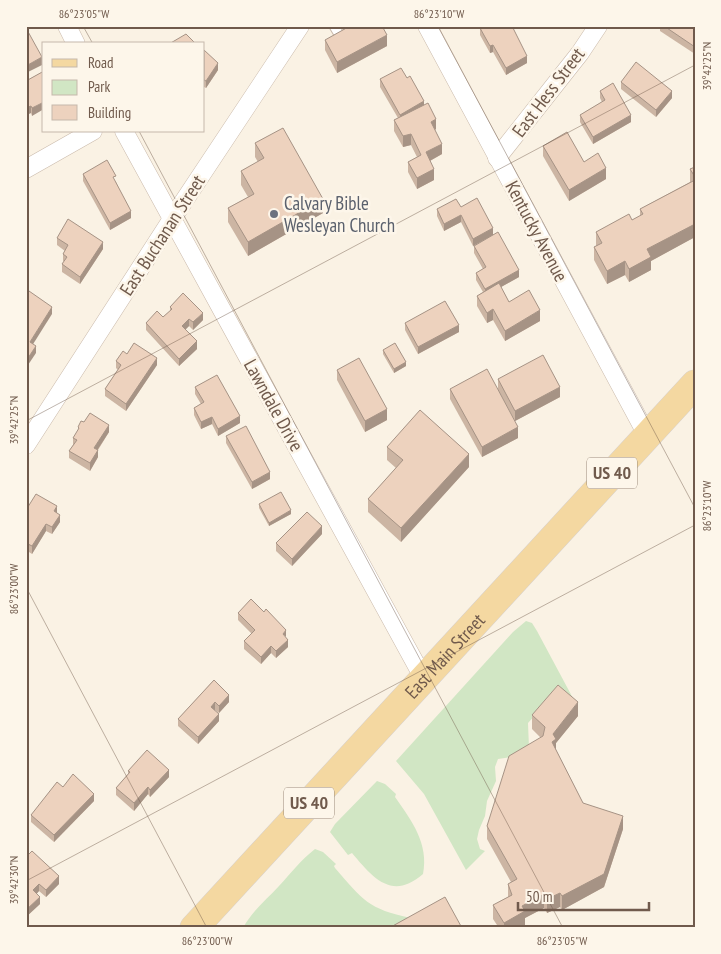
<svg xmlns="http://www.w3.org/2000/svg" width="721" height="954" font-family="'PT Sans Narrow',sans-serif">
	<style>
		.green { fill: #d1e6c4 }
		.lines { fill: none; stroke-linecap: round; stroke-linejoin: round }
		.lane-casing { stroke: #cabaab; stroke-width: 11 }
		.street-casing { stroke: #cabaab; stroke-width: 19 }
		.primary-casing { stroke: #d7d1cd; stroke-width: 29 }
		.lane { stroke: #fff; stroke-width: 9 }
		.street { stroke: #fff; stroke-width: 18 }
		.primary { stroke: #f4d8a1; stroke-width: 28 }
		.wall { fill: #ccb5a3 }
		.shaded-wall { fill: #a69385 }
		.building { fill: #edd2be; stroke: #a69385 }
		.ticks { fill: none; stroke: #705a4c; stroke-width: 1; stroke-opacity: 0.45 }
		.worship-dot { fill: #6b7280; stroke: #fdf6ea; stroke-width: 2 }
		.labels { text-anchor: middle; stroke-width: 5; stroke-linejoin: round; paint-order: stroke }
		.shield { fill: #fdf6ea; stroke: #9a897b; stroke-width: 1 }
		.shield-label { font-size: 18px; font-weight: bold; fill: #705a4c }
		.street-label { font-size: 19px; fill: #705a4c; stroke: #fdf6ea }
		.worship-label { font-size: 19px; fill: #5b616d; stroke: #fdf6ea; text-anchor: start }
		.neatline { fill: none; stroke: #705a4c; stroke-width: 2 }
		.ticks-label { font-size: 12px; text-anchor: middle; fill: #705a4c }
	</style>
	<rect width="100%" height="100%" fill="#faf2e4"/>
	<g class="green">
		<path d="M526,621L532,623L537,631L575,702L546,703L528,723L529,748L512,757L498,759L495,767L496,781L487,801L485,816L479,830L477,839L480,849L485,851L466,870L424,794L396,761L513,632Z"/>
		<path d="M377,781L385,784L396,794L395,797C412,821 429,844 423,874C392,901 373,878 352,853L348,855L330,832L335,824Z"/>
		<path d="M315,849L323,852L336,864L334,866L335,868C363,900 368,909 411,918L394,928H243C252,911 266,900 279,886C291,873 301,860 315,849Z"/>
	</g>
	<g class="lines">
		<g class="lane-casing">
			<path id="lane" d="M334,26L340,36"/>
		</g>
		<g class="street-casing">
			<g id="street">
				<path d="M67,26L76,44"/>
				<path d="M427,26L647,435"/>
				<path d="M124,131L424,679"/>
				<path d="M497,158L580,53L598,26"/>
				<path d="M26,169L93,131"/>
				<path d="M26,445L172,219L300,26"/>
			</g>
		</g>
		<g class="primary-casing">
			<g id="primary">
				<path id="s1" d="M194,928L695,384"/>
			</g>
		</g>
		<use href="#lane" class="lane"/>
		<use href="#street" class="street"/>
		<use href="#primary" class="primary"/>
	</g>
	<g class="wall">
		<path d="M479,26H512L527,63L506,75L493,52L490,53L480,35V28Z"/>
		<path d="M660,26H695V54L660,31Z"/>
		<path d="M325,40L387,46L337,73L325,50Z"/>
		<path d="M204,50L218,70L206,88L204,87Z"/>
		<path d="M44,71L32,116L31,113L26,115V81Z"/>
		<path d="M407,78L424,105L436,129L435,130L442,154L430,161L434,180L417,189L408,172V162L417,157L411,145L403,147L394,131V120L398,118L380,87V79Z"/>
		<path d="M621,82L672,98L656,117L621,89Z"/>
		<path d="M600,91L631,122L593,144L580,122V115L602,102L600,98Z"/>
		<path d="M255,143L323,213L248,256L228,222V208L248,197L241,185V171L258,162L255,157Z"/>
		<path d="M543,146L584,162L606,179L569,201L543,156Z"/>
		<path d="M695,167V237L651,261V270L629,282L625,275L607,284L594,260V247L596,246V232L632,220L640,216V209L690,182V169Z"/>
		<path d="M83,174L116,182L131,218L110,230L83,181Z"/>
		<path d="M461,207L493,235L519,277L501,287L509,302L540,321L505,341L493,320L487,323L477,306V296L483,292L476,280V273L483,269L474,253V246L491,236L473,246L461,222L444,231L437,216V209Z"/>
		<path d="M57,238L103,249L80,284L62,272V264L64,261H63V254L65,251L57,245Z"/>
		<path d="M170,307L203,320L193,330L189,326L185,330L197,349L179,366L146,330V323L163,317L170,311Z"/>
		<path d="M405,323L459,332L418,354L405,330Z"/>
		<path d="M383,350L406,366L394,373L383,354Z"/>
		<path d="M127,354L157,365L126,411L105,396V389L118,370L116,368V361Z"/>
		<path d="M337,370L387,420L365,432L337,380Z"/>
		<path d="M498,379L560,397L515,421L498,390Z"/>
		<path d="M195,387L240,423L218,436L212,424L201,429L194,415V408L201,404L195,394Z"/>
		<path d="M450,389L518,438L482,457L450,399Z"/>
		<path d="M78,427L109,432L98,450V457L90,471L69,458V451L73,445V438L78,431Z"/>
		<path d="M226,436L270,479L252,489L226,443Z"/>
		<path d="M387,447L469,467L401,542L368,512V499L396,468L387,460Z"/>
		<path d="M259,504L291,514L269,526L259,508Z"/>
		<path d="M26,510L57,513L60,522L52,534L46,531L32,554L26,550Z"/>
		<path d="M322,534L292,566L276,551V543Z"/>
		<path d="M238,613L286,638L288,647L276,658L271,653L261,664L244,649V641L252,634L238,620Z"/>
		<path d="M214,680L229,702L219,713L215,710L219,721L198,744L178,726V719Z"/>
		<path d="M532,715L578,716L556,743V750L583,803L623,829L604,887L562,910L560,907L547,913L544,908L525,918V925L520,928H499L493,919V905L508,897V884L511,882L487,839V826L541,738L532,729Z"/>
		<path d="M128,771L169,777L150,797L148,794L134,811L116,795V788L128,774Z"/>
		<path d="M63,787L94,801L54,842L31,822V815Z"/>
		<path d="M26,857L59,884L46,897L39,891L36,894L40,904L26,917Z"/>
	</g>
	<g class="shaded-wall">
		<path d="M387,35V46L337,73V62Z"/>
		<path d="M493,45V52L490,53V46Z"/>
		<path d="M527,56V63L506,75V68Z"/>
		<path d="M42,57V65L26,73V66Z"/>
		<path d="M218,63V70L206,88V81Z"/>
		<path d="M672,91V98L656,117V110Z"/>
		<path d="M424,101V109L400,122V115Z"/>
		<path d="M44,102V109L32,116V108Z"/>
		<path d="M31,106V113L26,115V108Z"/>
		<path d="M631,115V122L593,144V137Z"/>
		<path d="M436,119V129L431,132V122Z"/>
		<path d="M411,134V145L403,147V136Z"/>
		<path d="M442,144V154L426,163V152Z"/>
		<path d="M606,168V179L569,201V190Z"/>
		<path d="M434,169V180L417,189V178Z"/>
		<path d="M323,199V213L248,256V242Z"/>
		<path d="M131,211V218L110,230V223Z"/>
		<path d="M461,215V222L444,231V224Z"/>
		<path d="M695,224V237L651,261V270L629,282V269L647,249Z"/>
		<path d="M493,228V235L473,246V239Z"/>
		<path d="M103,242V249L80,284V277Z"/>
		<path d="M625,261V275L607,284V271Z"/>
		<path d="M519,270V277L485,296V289Z"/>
		<path d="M52,307V314L30,349V342Z"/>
		<path d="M493,309V320L487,323V313Z"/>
		<path d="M540,310V321L505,341V331Z"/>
		<path d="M203,313V320L193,330V322Z"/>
		<path d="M189,319V326L182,333V326Z"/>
		<path d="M459,325V332L418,354V347Z"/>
		<path d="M197,341V349L179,366V359Z"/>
		<path d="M36,346V353L26,368V361Z"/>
		<path d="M157,358V365L126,411V404Z"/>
		<path d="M406,362V366L394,373V369Z"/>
		<path d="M560,387V397L515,421V411Z"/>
		<path d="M387,409V420L365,432V421Z"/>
		<path d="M240,416V423L218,436V429Z"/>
		<path d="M212,417V424L201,429V422Z"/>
		<path d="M109,425V432L94,455V448Z"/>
		<path d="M518,427V438L482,457V447Z"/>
		<path d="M98,450V457L90,471V463Z"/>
		<path d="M469,454V467L401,542V528Z"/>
		<path d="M270,472V479L252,489V482Z"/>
		<path d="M57,506V514L54,511Z"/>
		<path d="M291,510V514L269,526V523Z"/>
		<path d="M60,515V522L52,534V527Z"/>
		<path d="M46,524V531L32,554V546Z"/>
		<path d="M322,526V534L292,566V559Z"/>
		<path d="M286,630V637L283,634Z"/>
		<path d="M288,640V647L276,658V651Z"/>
		<path d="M271,646V653L261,664V657Z"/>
		<path d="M229,695V702L219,713V706Z"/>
		<path d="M215,702V710L211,714V707Z"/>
		<path d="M578,702V716L556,743V753L552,742L553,734Z"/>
		<path d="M219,714V721L198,744V737Z"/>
		<path d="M169,770V777L150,797V790Z"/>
		<path d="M148,787V794L134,811V803Z"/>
		<path d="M94,794V801L54,842V835Z"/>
		<path d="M623,816V829L604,887L562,910V896Z"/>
		<path d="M59,876V884L46,897V890Z"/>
		<path d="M39,884V891L33,898V890Z"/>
		<path d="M560,893V907L547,913V899Z"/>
		<path d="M544,894V908L525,918V925L520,928H504V923L522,906Z"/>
		<path d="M40,897V904L26,917V910Z"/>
	</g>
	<g class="building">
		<path d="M350,26H382L387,35L337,62L325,40Z"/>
		<path d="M482,26H512L527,56L506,68L493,45L490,46L480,28Z"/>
		<path d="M664,26H695V47Z"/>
		<path d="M26,28L42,57L26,66Z"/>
		<path d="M186,34L196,44H169Z"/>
		<path d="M204,50L218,63L206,81L204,80Z"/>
		<path d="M636,62L672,91L656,110L621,82Z"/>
		<path d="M401,68L407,78L410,76L424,101L400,115L380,79Z"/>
		<path d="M44,71V102L32,108L31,106L26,108V81Z"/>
		<path d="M613,83L631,115L593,137L580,115L605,100L600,91Z"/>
		<path d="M428,103L436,119L431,122L442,144L426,152L434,169L417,178L408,162L421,155L411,134L403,136L394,120Z"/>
		<path d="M283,128L323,199L248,242L228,208L254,194L241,171L264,158L255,143Z"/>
		<path d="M567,132L584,162L598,153L606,168L569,190L543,146Z"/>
		<path d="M107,160L116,176L113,177L131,211L110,223L83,174Z"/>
		<path d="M695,167V177L690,169Z"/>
		<path d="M695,180V224L647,249L651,257L629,269L625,261L607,271L594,247L602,243L596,232L629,214L632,220L643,214L640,209Z"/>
		<path d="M477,198L493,228L473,239L461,215L444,224L437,209L456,199L461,207Z"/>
		<path d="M68,219L103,242L80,277L62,264L67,257L63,254L68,245L57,238Z"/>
		<path d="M498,232L519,270L485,289L476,273L486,267L474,246Z"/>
		<path d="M499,283L509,302L529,290L540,310L505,331L493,309L487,313L477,296Z"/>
		<path d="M29,291L52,307L30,342L36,346L26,361V296Z"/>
		<path d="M183,293L203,313L193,322L189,319L182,326L197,341L179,359L146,323L157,311L163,317L172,309L170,307Z"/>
		<path d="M445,301L459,325L418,347L405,323Z"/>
		<path d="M134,343L157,358L126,404L105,389L121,365L116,361L123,351L127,354Z"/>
		<path d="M395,343L406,362L394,369L383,350Z"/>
		<path d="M543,355L560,387L515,411L498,379Z"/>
		<path d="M359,358L387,409L365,421L337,370Z"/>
		<path d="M487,369L518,427L482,447L450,389Z"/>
		<path d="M217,375L240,416L218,429L212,417L201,422L194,408L204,402L195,387Z"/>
		<path d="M420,410L469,454L401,528L368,499L403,460L387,447Z"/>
		<path d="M90,413L109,425L94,448L98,450L90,463L69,451L77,440L73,438L79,428L78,427L81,421L84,422Z"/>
		<path d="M246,426L270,472L252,482L226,436Z"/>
		<path d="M281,492L291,510L269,523L259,504Z"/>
		<path d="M36,494L57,506L54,511L60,515L52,527L46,524L32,546L26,543V510Z"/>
		<path d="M307,512L322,526L292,559L276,543Z"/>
		<path d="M251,599L264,612L266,609L286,630L283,634L288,640L276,651L271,646L261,657L244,641L255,630L238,613Z"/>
		<path d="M214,680L229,695L219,706L215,702L211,707L219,714L198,737L178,719Z"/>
		<path d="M558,685L578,702L553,734L556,739L552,742L583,803L623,816L604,874L562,896L560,893L547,899L544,894L522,906L525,911L504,923L493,905L512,895L508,884L517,879L487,826L509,756L543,736L545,727L532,715Z"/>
		<path d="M147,750L169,770L150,790L148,787L134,803L116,788L130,772L128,771Z"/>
		<path d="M73,774L94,794L54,835L31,815L57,782L63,787Z"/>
		<path d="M32,851L59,876L46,890L39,884L33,890L40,897L26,910V857Z"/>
		<path d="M445,897L462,928H389Z"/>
	</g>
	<path class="ticks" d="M83,26L93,44M438,26L695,508M139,131L563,928M26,421L695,65M26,587L207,928M26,881L695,525"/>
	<circle class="worship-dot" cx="274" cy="214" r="5"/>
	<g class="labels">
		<g class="shield">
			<rect x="587" y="457.5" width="50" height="31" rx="4"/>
			<rect x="284" y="787.5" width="50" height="31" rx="4"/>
		</g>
		<g class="shield-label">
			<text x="612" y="479">US 40</text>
			<text x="309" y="809">US 40</text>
		</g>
		<g class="street-label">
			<text transform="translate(548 92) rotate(-53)" y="7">East Hess Street</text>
			<text transform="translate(537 231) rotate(62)" y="7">Kentucky Avenue</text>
			<text transform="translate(162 235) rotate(-57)" y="7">East Buchanan Street</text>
			<text transform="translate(274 405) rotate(61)" y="7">Lawndale Drive</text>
			<text dy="7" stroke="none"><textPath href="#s1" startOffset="370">East Main Street</textPath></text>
		</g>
		<g class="worship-label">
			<text x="284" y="210">Calvary Bible<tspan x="284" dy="22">Wesleyan Church</tspan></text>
		</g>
	</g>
	<rect width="721" height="954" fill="none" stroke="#fdf6ea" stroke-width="55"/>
	<rect x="42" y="42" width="162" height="90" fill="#fdf6ea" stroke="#c5b8ab"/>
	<rect x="52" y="59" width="25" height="8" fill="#f4d8a1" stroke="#c5b8ab"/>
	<text x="88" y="68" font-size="15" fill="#705a4c">Road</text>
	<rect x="52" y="80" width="25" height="15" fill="#d1e6c4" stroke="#c5b8ab"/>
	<text x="88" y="92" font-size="15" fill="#705a4c">Park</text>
	<rect x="52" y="105" width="25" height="15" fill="#edd2be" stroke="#c5b8ab"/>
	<text x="88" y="118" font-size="15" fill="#705a4c">Building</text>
	<path d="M518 902v8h131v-8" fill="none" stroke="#705a4c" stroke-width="2.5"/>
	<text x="526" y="902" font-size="15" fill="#705a4c" stroke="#fdf6ea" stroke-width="4" paint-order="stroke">50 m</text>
	<rect x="28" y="28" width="666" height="898" class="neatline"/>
	<g class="ticks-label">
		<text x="84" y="18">86°23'05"W</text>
		<text x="439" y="18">86°23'10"W</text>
		<text transform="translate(707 66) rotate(-90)" y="4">39°42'25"N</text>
		<text transform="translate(14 420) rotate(-90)" y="4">39°42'25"N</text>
		<text transform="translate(707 506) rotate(-90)" y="4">86°23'10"W</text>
		<text transform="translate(14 589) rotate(-90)" y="4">86°23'00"W</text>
		<text transform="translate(14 880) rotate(-90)" y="4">39°42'30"N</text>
		<text x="207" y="945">86°23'00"W</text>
		<text x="562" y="945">86°23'05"W</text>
	</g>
</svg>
